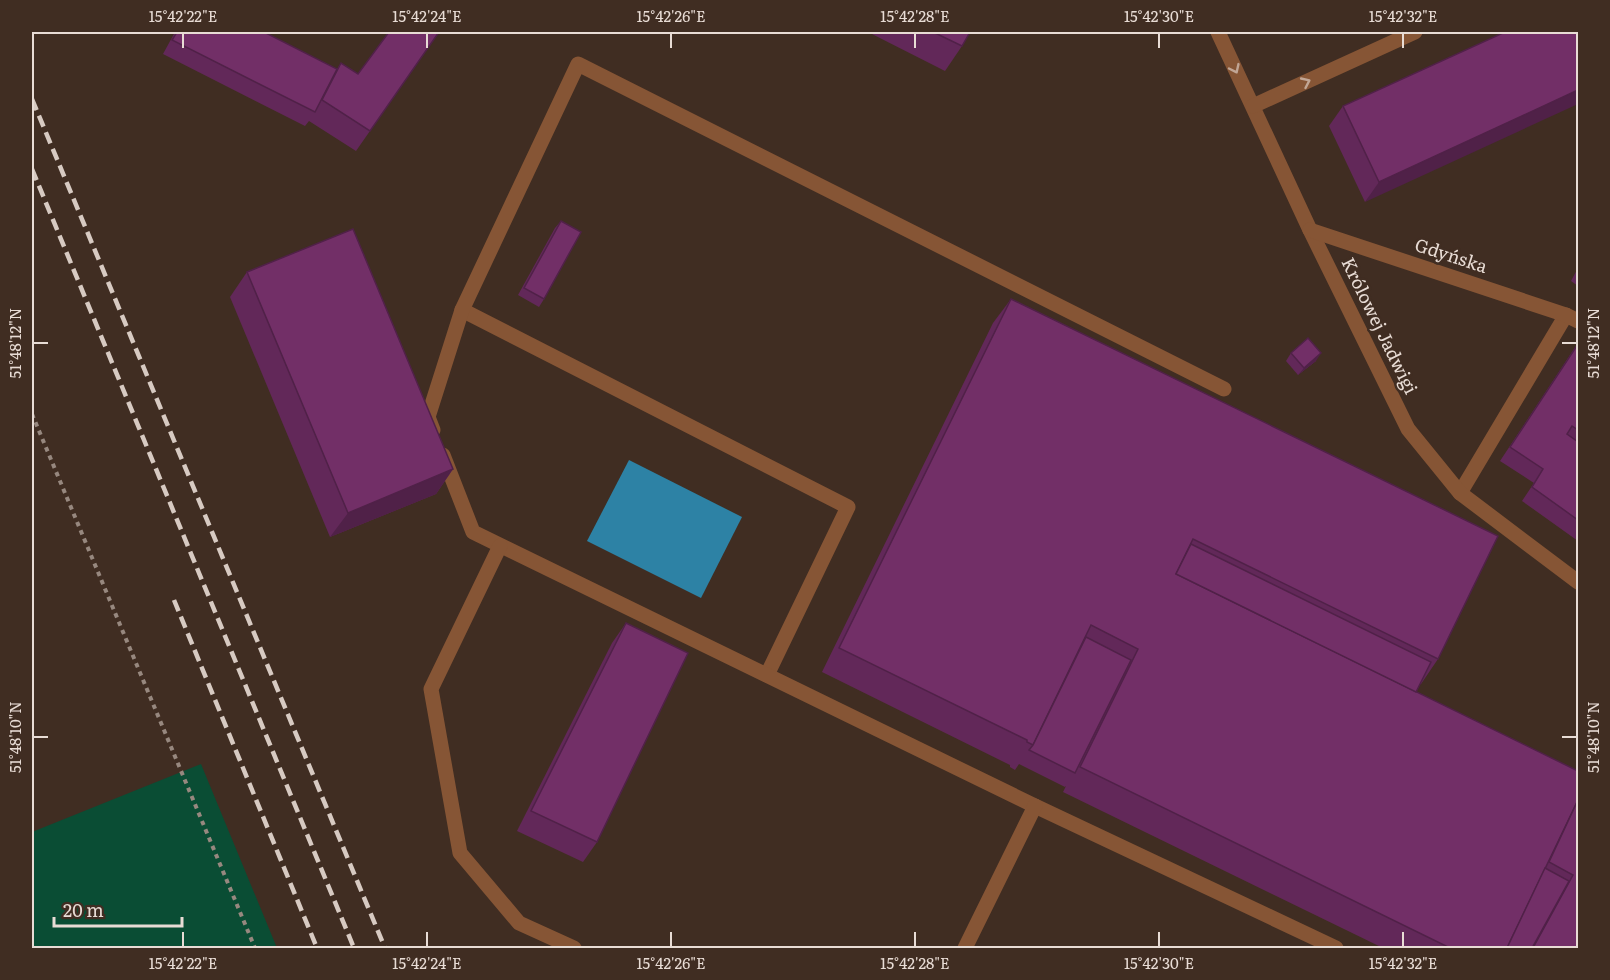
<svg xmlns="http://www.w3.org/2000/svg" width="1610" height="980" font-family="Literata,serif">
	<style>
		.green { fill: #0a4d34 }
		.water { fill: #2d82a5 }
		.lines { fill: none; stroke-linecap: round; stroke-linejoin: round }
		.path { stroke: #97887f; stroke-width: 4; stroke-dasharray: 4.5 4.5; stroke-linecap: butt }
		.lane { stroke: #865535; stroke-width: 15 }
		.street { stroke: #865535; stroke-width: 15 }
		.rail { stroke: #d7cac2; stroke-width: 4.5; stroke-dasharray: 12 6; stroke-linecap: butt }
		.wall { fill: #622859 }
		.shaded-wall { fill: #502148 }
		.building { fill: #722f67; stroke: #502148; stroke-width: 1.5 }
		.oneway { stroke: #c1a695 }
		.ticks { fill: none; stroke: #e8dcd5; stroke-width: 2 }
		.labels { text-anchor: middle; stroke-width: 5; stroke-linejoin: round; paint-order: stroke }
		.street-label { font-size: 18px; fill: #e8dcd5; stroke: #402d22 }
		.neatline { fill: none; stroke: #e8dcd5; stroke-width: 2 }
		.ticks-label { font-size: 15px; text-anchor: middle; fill: #e8dcd5 }
	</style>
	<rect width="100%" height="100%" fill="#402d22"/>
	<path class="green" d="M201,764L277,948H32V832Z"/>
	<path class="water" d="M629,460L742,517L701,598L587,541Z"/>
	<g class="lines">
		<path class="path" d="M32,414L255,948"/>
		<g class="lane">
			<path d="M462,310L848,507L767,675"/>
			<path d="M433,430L428,417L462,310L578,64L1224,389"/>
			<path d="M443,455L473,532L1035,806L1336,948"/>
			<path d="M1460,493L1566,315"/>
			<path d="M500,546L431,689L460,853L519,923L574,948"/>
			<path d="M965,948L1035,806"/>
		</g>
		<g class="street">
			<path d="M1218,32L1310,230L1408,429L1460,493L1578,582"/>
			<path d="M1253,106L1415,32"/>
			<path d="M1310,230L1566,315L1578,321"/>
		</g>
		<g class="rail">
			<path d="M32,99L385,948"/>
			<path d="M32,169L354,948"/>
			<path d="M174,600L317,948"/>
		</g>
	</g>
	<g class="wall">
		<path d="M175,32H264L337,69L341,63L358,74L439,32L356,151L309,121L305,126L163,54Z"/>
		<path d="M868,32H970L962,46L945,71Z"/>
		<path d="M1505,32L1365,202L1329,126L1343,106Z"/>
		<path d="M561,221L544,299L539,307L518,295L555,228Z"/>
		<path d="M1578,268V286L1571,281Z"/>
		<path d="M247,272L453,469L436,494L330,537L230,297Z"/>
		<path d="M1011,299L1438,659L1421,684L1420,683L1416,692L1578,771V948H1383L1063,792L1066,786L1065,787L1019,764L1015,770L1010,767V765L822,672L993,323Z"/>
		<path d="M1578,343V541L1522,501L1534,483L1500,461Z"/>
		<path d="M1291,353L1316,361L1298,375L1286,361Z"/>
		<path d="M626,623L597,842L583,862L517,831L612,643Z"/>
	</g>
	<g class="shaded-wall">
		<path d="M1578,90V104L1365,202L1379,182Z"/>
		<path d="M1321,353L1316,361L1298,375L1304,368Z"/>
		<path d="M453,469L436,494L330,537L348,513Z"/>
	</g>
	<g class="building">
		<path d="M177,32H264L337,69L315,112L172,40Z"/>
		<path d="M389,32H439L370,131L322,100L341,63L358,74Z"/>
		<path d="M933,32H970L962,46Z"/>
		<path d="M1505,32H1578V90L1379,182L1343,106Z"/>
		<path d="M561,221L581,232L544,299L524,288Z"/>
		<path d="M353,229L453,469L348,513L247,272Z"/>
		<path d="M1011,299L1498,536L1438,659L1193,539L1176,574L1578,771V800L1507,948H1450L1080,767L1138,649L1091,625L1033,745L1027,742V740L839,648Z"/>
		<path d="M1308,338L1321,353L1304,368L1291,353Z"/>
		<path d="M1578,344V430L1572,426L1567,434L1578,442V520L1532,487L1543,469L1510,447Z"/>
		<path d="M1191,544L1431,662L1416,692L1176,574Z"/>
		<path d="M626,623L688,653L597,842L531,811Z"/>
		<path d="M1086,637L1131,660L1075,773L1029,750L1033,745Z"/>
		<path d="M1578,800V948H1533L1573,875L1549,862Z"/>
		<path d="M1545,868L1569,881L1532,948H1507Z"/>
	</g>
	<defs><path id="oneway-chevron" d="M-2-3.5L2.5 0L-2 3.5" fill="none" stroke-width="1.6" stroke-linecap="round" stroke-linejoin="round" transform="scale(1.5)"/></defs>
	<g class="oneway">
		<use href="#oneway-chevron" transform="translate(1235 69) rotate(65)"/>
		<use href="#oneway-chevron" transform="translate(1306 82) rotate(-25)"/>
	</g>
	<path class="ticks" d="M183,33V48M427,33V48M671,33V48M915,33V48M1159,33V48M1403,33V48M33,343H48M1562,343H1577M33,737H48M1562,737H1577M183,932V947M427,932V947M671,932V947M915,932V947M1159,932V947M1403,932V947"/>
	<g class="labels">
		<g class="street-label">
			<text transform="translate(1451 256) rotate(18)" y="6">Gdyńska</text>
			<text transform="translate(1379 326) rotate(64)" y="6">Królowej Jadwigi</text>
		</g>
	</g>
	<rect width="1610" height="980" fill="none" stroke="#402d22" stroke-width="66"/>
	<path d="M54 917v9h128v-9" fill="none" stroke="#e8dcd5" stroke-width="3"/>
	<text x="63" y="917" font-size="18" fill="#e8dcd5" stroke="#402d22" stroke-width="4.5" paint-order="stroke">20 m</text>
	<rect x="33" y="33" width="1544" height="914" class="neatline"/>
	<g class="ticks-label">
		<text x="183" y="22">15°42'22"E</text>
		<text x="427" y="22">15°42'24"E</text>
		<text x="671" y="22">15°42'26"E</text>
		<text x="915" y="22">15°42'28"E</text>
		<text x="1159" y="22">15°42'30"E</text>
		<text x="1403" y="22">15°42'32"E</text>
		<text transform="translate(16 343) rotate(-90)" y="5">51°48'12"N</text>
		<text transform="translate(1594 343) rotate(-90)" y="5">51°48'12"N</text>
		<text transform="translate(16 737) rotate(-90)" y="5">51°48'10"N</text>
		<text transform="translate(1594 737) rotate(-90)" y="5">51°48'10"N</text>
		<text x="183" y="969">15°42'22"E</text>
		<text x="427" y="969">15°42'24"E</text>
		<text x="671" y="969">15°42'26"E</text>
		<text x="915" y="969">15°42'28"E</text>
		<text x="1159" y="969">15°42'30"E</text>
		<text x="1403" y="969">15°42'32"E</text>
	</g>
</svg>
